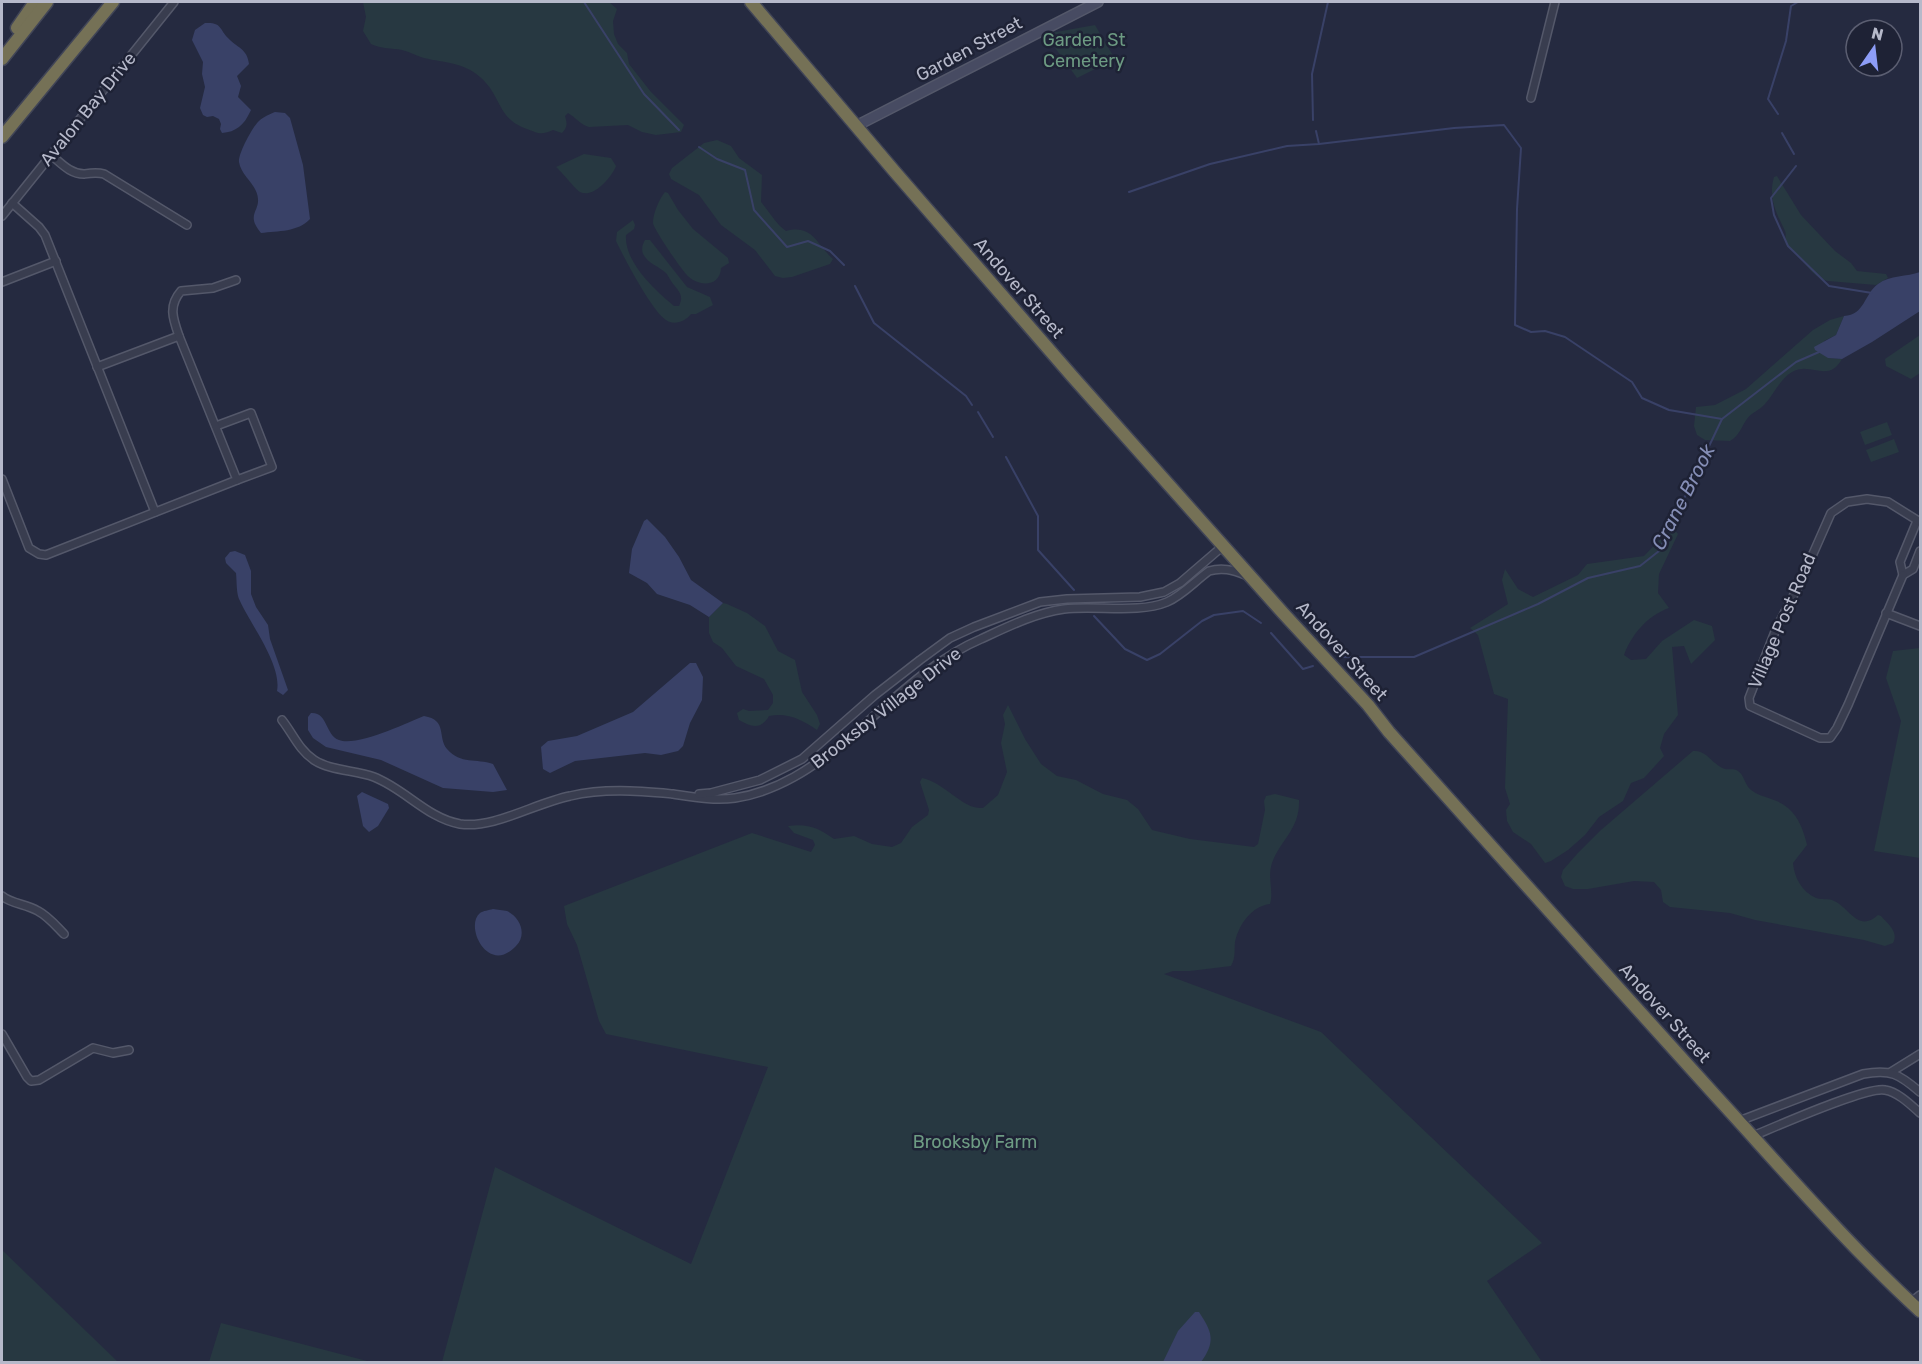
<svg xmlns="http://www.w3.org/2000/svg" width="1922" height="1364" font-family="Rubik,sans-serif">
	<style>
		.green { fill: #273841 }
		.water { fill: #394167 }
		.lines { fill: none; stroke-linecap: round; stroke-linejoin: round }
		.stream { stroke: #394167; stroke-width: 2 }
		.street-casing { stroke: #54586a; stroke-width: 10 }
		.secondary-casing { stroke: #54586a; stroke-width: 12 }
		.highway-casing { stroke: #414557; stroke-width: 15 }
		.street { stroke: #393d4f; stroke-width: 7 }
		.secondary { stroke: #474b62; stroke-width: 9 }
		.highway { stroke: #757156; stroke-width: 12 }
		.labels { text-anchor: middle; stroke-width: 5; stroke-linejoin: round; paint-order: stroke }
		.park-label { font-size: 18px; fill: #6d9b83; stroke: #1e2235 }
		.street-label { font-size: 18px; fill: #b6b9ca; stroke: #1e2235 }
		.water-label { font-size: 20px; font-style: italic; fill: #858eb6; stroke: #1e2235 }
	</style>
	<rect width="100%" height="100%" fill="#252a40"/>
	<g class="green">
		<path d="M363,2H609L617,9L613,21L614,34L618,44L627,53L629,64L651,92L684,125L681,132L656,135L642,132L628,125L589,127C581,125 575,117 568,113L565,116C567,123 568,127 562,133L553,130C541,135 540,134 527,129C496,118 503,97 480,77C463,62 445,63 424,58C417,56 410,52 402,50C392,48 381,49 371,44L363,31L366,17Z"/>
		<path d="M1095,25L1115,59L1077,78L1045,34Z"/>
		<path d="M717,140L731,146L739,158L762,175L761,202C769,211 776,224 786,231C813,224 816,244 833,259L830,264L792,277L783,278L775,276L755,250L721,225L699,195L671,179L669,174L672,168L704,143Z"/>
		<path d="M584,154L611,158L616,166C612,177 593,199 580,192C575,189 562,172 556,167Z"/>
		<path d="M1777,176L1801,215L1835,251L1851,263L1857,271L1886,274L1888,278L1876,285L1828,281C1813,278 1806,263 1796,254C1793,251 1788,248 1786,244C1784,239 1787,235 1785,231C1776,212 1768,198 1774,177Z"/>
		<path d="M665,192L668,193L678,210L693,229L728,258L729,263L721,268C720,288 697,287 686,274C681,269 653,228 653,223C653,214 659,199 665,192Z"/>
		<path d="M633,220L635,225L634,229L626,235C624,262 655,290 674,306H679C685,294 677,290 671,281C669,278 668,275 666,273C658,265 634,259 645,240H650L687,287L710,297L713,305L696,314H691C686,321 674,326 666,320C652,311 624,258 616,241L617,232Z"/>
		<path d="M1844,316L1836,335L1824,341L1828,358L1842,359C1828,384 1811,361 1792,372C1780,379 1774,394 1765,404C1760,410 1752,412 1747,419C1741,427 1740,435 1730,441L1705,440L1697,435L1694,426L1696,407L1715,405L1746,389L1813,330L1830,320Z"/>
		<path d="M1920,335V373L1911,379L1886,366L1885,359Z"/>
		<path d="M1887,422L1892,435L1865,445L1860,432Z"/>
		<path d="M1894,439L1899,452L1871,462L1866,450Z"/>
		<path d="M1672,527L1678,534L1659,574L1658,593L1669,608C1647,616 1632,634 1624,655L1631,660L1646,659L1662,641L1694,620L1712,626L1715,640L1691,664L1684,646L1672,647L1678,715L1664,734L1660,748L1664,756L1644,778L1631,783L1623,801L1599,817L1585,835L1568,850L1551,861L1545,863L1531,844L1513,832L1507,821L1506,810L1510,804L1505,788L1508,699L1494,694L1478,635L1470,628L1508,604L1502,580L1505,569L1518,589L1533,597L1578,575L1587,564L1644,556Z"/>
		<path d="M723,603L727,604L747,613L765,626L778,651L795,660L802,692L817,715L820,724L817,730C803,720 787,712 769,716C761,730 751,727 739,720L737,713L743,709L749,711L768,710L773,703V695L764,679L736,666L722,648L713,642L709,633V617Z"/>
		<path d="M1920,648V858L1874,851L1901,721L1886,678L1893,651Z"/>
		<path d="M1008,705L1025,739L1041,764L1057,776L1076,780L1103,794L1127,800L1138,809L1152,830L1156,831L1190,839L1254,847L1258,844L1265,810L1264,801L1266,796L1275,794L1299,800C1300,829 1281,839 1272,863C1267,878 1274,890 1270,904C1252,906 1239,924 1235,942C1234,951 1236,957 1231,966L1190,971H1173L1164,974L1321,1032L1542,1243L1487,1281L1542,1362H442L495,1167L691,1264L768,1067L606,1034L599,1021L577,945L567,924L564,906L752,833L811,852L815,845L813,840L794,833L788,826C807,823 819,828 834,839L854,836L872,844L892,847L901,843L912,827L928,815L929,810L920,782L922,778C944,782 963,810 983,808L998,795L1007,772L1001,743L1005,724L1003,715Z"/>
		<path d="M1693,751C1708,750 1712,765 1725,769C1730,770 1733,768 1738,771C1745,776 1744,784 1751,790C1761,798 1777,798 1788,808C1799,817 1804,832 1807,845L1793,863C1794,877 1802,892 1816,898C1821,900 1829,898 1834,901C1850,908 1858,933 1878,915L1881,916C1888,924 1899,932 1893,943L1885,946L1864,940L1755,920L1730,913L1670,907L1663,902L1661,890L1654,882L1634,881L1588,889H1573L1565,886L1561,877L1563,870L1577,854L1601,830Z"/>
		<path d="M2,1250L118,1362H2Z"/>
		<path d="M221,1323L371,1362H209Z"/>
	</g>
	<g class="water">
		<path d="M205,23C222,22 219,29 228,38C237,48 247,48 249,64L237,76L241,86L238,97L251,110L250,112C244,125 236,132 222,133L220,129L221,124L219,119L213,116L207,117L203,115L200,108L205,87L202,74L203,62L192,40L195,30Z"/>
		<path d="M275,112L285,113L290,118L303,165L310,219C298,232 278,231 261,233C246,215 259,212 258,199C257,184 241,176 239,162C238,154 253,126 259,121C263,117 270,114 275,112Z"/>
		<path d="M1920,272V311L1872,342L1842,359L1828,358L1815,350L1814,347L1836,335L1844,316C1865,315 1864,294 1878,284C1890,275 1907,277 1920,272Z"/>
		<path d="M647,519L665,537L679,557L691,580L723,603L709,617L690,605L657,594L647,583L629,573L632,549L644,521Z"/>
		<path d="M235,551L245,555L251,571V594L256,607L268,625L270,639L288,690L283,695L277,691C282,665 251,625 240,601C236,594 237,582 236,573L226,563L225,558L230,552Z"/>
		<path d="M690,663H696L703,677L702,700L690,723L683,746L678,751L661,755L645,753L575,761L550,773L543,769L541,747L548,741L577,736L633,712Z"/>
		<path d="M311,713C328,712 325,735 339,740C356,747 407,723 424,716C448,720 437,737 447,749C461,765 476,758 493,764L507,790L493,792L443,788L381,760L326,747L313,738L308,730V717Z"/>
		<path d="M362,792L388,804L389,808L378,826L369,832L363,826L357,796Z"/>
		<path d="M493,909C497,910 503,910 507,911C521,918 527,935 516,946C488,976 464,926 480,913C483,911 489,910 493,909Z"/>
		<path d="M1195,1312H1199C1212,1332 1216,1341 1201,1362H1163L1178,1331Z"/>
	</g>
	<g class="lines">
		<g class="stream">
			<path d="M584,2L644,94L679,130"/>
			<path d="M1778,114L1768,99L1786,41L1791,6L1798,2"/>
			<path d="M1313,120L1312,74L1328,2"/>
			<path d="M1316,131L1319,144"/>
			<path d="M1782,133L1794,154"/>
			<path d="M699,147L717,159L745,170L754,210L787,247L808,241L830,251L844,265"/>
			<path d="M1796,166L1771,198L1774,215L1788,246L1829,286L1872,293"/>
			<path d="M1129,192L1210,164L1287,146L1319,144L1454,128L1504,125L1521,148L1517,209L1515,325L1531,332L1545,331L1565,337L1632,382L1642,398L1669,410L1722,419"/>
			<path d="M855,286L874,323L966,396L972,405"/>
			<path d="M978,412L993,437"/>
			<path d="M1006,457L1038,516V550L1074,590"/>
			<path d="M1094,616L1125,649L1147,660L1160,654L1202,621L1214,615L1243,611L1261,623"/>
			<path d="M1271,633L1303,669L1313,666"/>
			<path d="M1344,657H1414L1538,604L1588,578L1640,566L1659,551L1722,419L1796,362L1819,352"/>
		</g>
		<g class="street-casing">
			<g id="street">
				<path d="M1531,98L1555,2"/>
				<path d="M51,155C61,163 70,174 84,174C91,173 97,172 104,174L187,225"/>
				<path d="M12,203L39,227L45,235L155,512"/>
				<path d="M2,216L174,2"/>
				<path d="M2,282L56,261"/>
				<path d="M97,367L179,336"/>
				<path d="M216,426L251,413L272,467L237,480"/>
				<path d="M2,479L29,548L39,554L46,555L237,480L179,336C173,319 168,306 181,291L213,288L236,280"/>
				<path d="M1917,521L1900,562L1903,575L1913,569L1920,551"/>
				<path d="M1903,575L1848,705L1837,728L1830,738H1820L1750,706L1749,698L1776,629L1801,581L1831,513L1847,502L1867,499L1888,502L1920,522"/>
				<path d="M1886,613L1920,626"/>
				<path d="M282,720C293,734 299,750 314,760C331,771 355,770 374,777C405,789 427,818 460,824C494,829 535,803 570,796C605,788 638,791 673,794C693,797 714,801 735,798C755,795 776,787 794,777C860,740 912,668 981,639C1007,627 1035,613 1064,609C1096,605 1138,614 1167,602C1183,595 1195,581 1209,571C1222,567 1233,570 1245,575"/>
				<path d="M699,794L711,793L760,780L802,759L875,695L920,660L950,638L974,627L1040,602L1067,599L1140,597L1164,592L1180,583L1223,546"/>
				<path d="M2,896C12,904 26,904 38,911C48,916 56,926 64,934"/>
				<path d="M2,1034L27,1077L31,1081L39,1080L93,1048L113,1053L129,1050"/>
				<path d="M1891,1072L1920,1054"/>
				<path d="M1739,1121L1863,1074C1891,1069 1899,1074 1920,1092"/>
				<path d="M1753,1136C1775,1127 1867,1086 1885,1090C1898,1092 1911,1105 1920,1113"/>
				<path d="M1911,1302L1920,1295"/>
			</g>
		</g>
		<g class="secondary-casing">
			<path id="secondary" d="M856,126L1098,2"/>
		</g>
		<g class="highway-casing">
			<g id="highway">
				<path d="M751,2L895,172L1072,376L1283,613L1368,705L1389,732C1498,853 1605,974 1714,1094C1781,1167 1847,1244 1920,1311"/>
				<path d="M17,28L35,2"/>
				<path d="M2,59L47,2"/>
				<path d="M2,137L113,2"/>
			</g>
		</g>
		<use href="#street" class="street"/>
		<use href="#secondary" class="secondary"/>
		<use href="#highway" class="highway"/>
	</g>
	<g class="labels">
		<g class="park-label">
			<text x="1084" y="46">Garden St<tspan x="1084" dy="21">Cemetery</tspan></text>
			<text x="975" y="1148">Brooksby Farm</text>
		</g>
		<g class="street-label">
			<text transform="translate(969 49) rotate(-28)" y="6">Garden Street</text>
			<text transform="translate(88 109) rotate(-51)" y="6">Avalon Bay Drive</text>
			<text transform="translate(1019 288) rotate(49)" y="6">Andover Street</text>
			<text transform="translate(1782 621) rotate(-67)" y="6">Village Post Road</text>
			<text transform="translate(1342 651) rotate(48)" y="6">Andover Street</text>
			<text transform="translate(886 708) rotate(-38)" y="6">Brooksby Village Drive</text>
			<text transform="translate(1665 1013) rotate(48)" y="6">Andover Street</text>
		</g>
		<g class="water-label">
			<text transform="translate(1683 497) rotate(-63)" y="7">Crane Brook</text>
		</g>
	</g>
	<rect width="1922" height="1364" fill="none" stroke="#b6b9ca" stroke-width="6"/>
	<g transform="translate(1874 48) rotate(14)"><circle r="28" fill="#1e2235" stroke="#5b5e71" stroke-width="1.5"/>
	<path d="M0-4.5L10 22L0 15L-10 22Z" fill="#8d9df7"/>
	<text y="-9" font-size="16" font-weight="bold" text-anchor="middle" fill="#b6b9ca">N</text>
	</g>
</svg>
